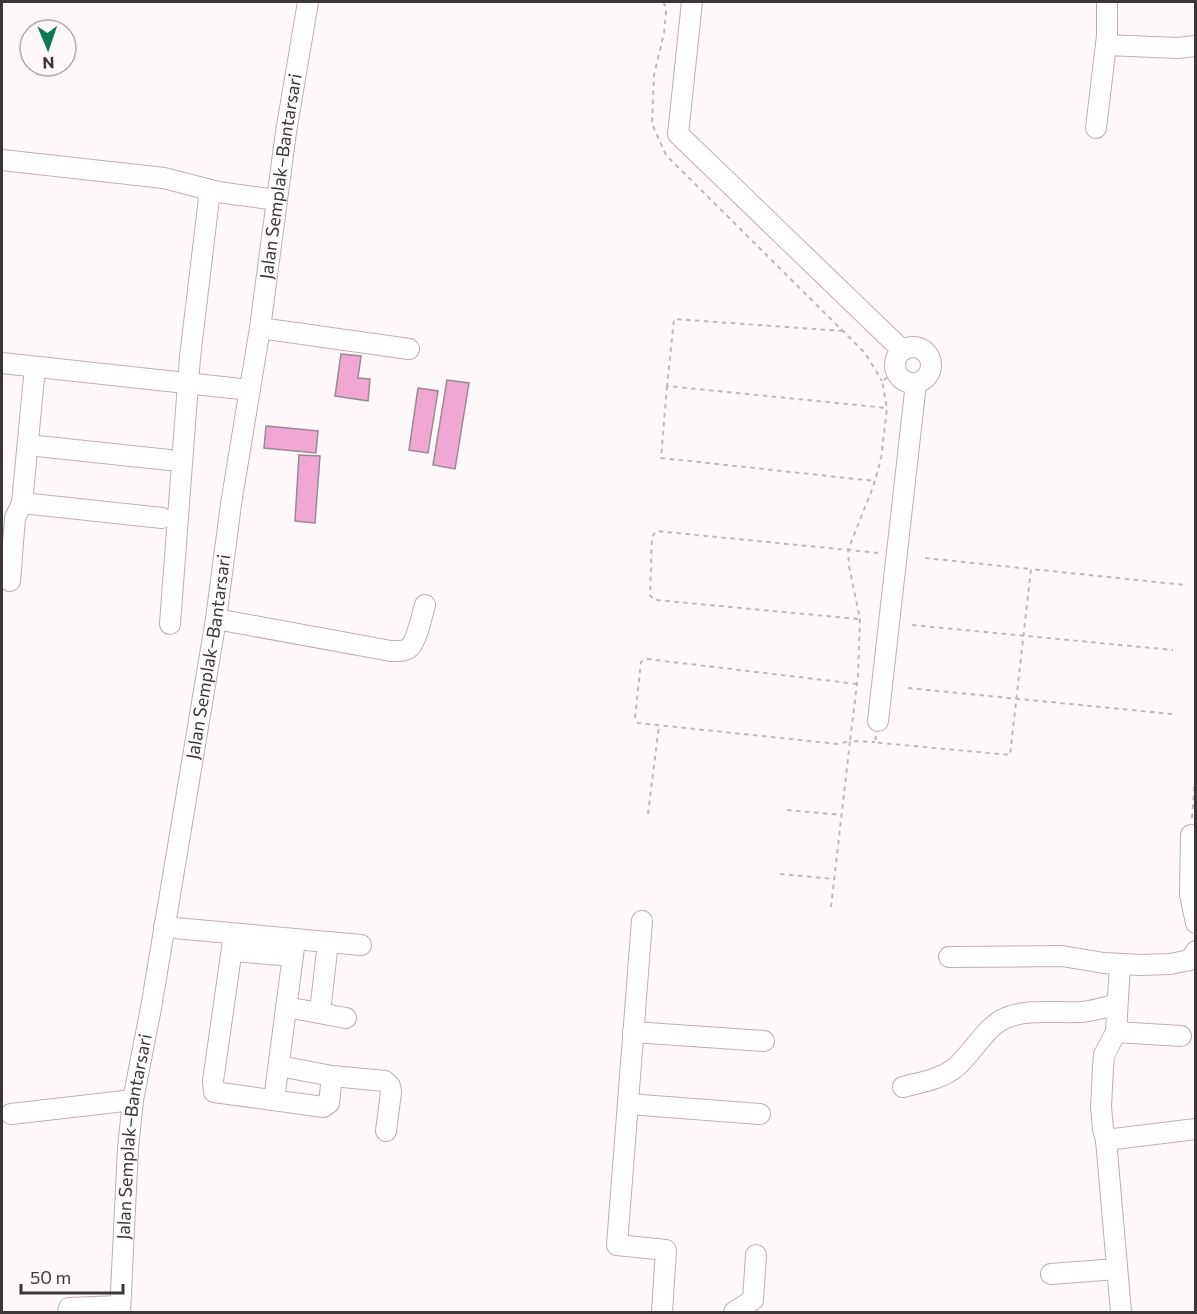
<svg xmlns="http://www.w3.org/2000/svg" width="1197" height="1314" font-family="Commissioner,sans-serif">
	<style>
		.building { fill: #f0a8d3; stroke: #998a92; stroke-width: 1.5 }
		.lines { fill: none; stroke-linecap: round; stroke-linejoin: round }
		.minor-casing { stroke: #bdaeb6; stroke-width: 22 }
		.path { stroke: #beb8bb; stroke-width: 2; stroke-dasharray: 4.5 4.5; stroke-linecap: butt }
		.minor { stroke: #fff; stroke-width: 20 }
		.labels { text-anchor: middle; stroke-width: 6; stroke-linejoin: round; paint-order: stroke }
		.street-label { font-size: 18px; fill: #3c363a; stroke: #fef8fb }
	</style>
	<rect width="100%" height="100%" fill="#fef8fb"/>
	<g class="building">
		<path d="M341,354L361,356L358,378L370,379L368,401L335,396Z"/>
		<path d="M447,380L469,383L455,469L433,465Z"/>
		<path d="M418,388L438,391L428,453L409,450Z"/>
		<path d="M266,426L318,431L316,453L264,448Z"/>
		<path d="M299,455L320,456L315,523L295,521Z"/>
	</g>
	<g class="lines">
		<g class="minor-casing">
			<g id="minor">
				<path d="M692,2L678,134L902,350"/>
				<path d="M1106,45L1177,48L1196,46"/>
				<path d="M1096,128L1107,36V2"/>
				<path d="M2,160L164,178L218,192L276,200"/>
				<path d="M260,328L409,349"/>
				<circle cx="913" cy="365" r="18"/>
				<path d="M2,363L250,390"/>
				<path d="M35,367L22,503L162,518"/>
				<path d="M28,445L169,460"/>
				<path d="M10,581L15,518L22,503"/>
				<path d="M216,619L391,651C397,651 405,652 410,647C417,640 422,615 425,605"/>
				<path d="M170,624L190,357L210,190"/>
				<path d="M878,721L916,383"/>
				<path d="M1191,835L1190,895L1196,923"/>
				<path d="M642,921L617,1245L666,1250L662,1312"/>
				<path d="M164,927L361,945"/>
				<path d="M234,934L213,1081L214,1092L323,1107L329,1103L332,1076"/>
				<path d="M233,951L292,956"/>
				<path d="M949,957L1062,956L1104,963L1140,965L1170,964L1190,960L1196,951"/>
				<path d="M1120,964L1116,1032L1104,1055L1103,1068L1101,1107L1103,1129L1106,1140L1121,1312"/>
				<path d="M286,1007L346,1018"/>
				<path d="M320,1012L328,942"/>
				<path d="M633,1032L764,1041"/>
				<path d="M1116,1032L1181,1036"/>
				<path d="M279,1066L332,1076L385,1081L390,1086L391,1092L386,1131"/>
				<path d="M903,1087C922,1082 939,1080 955,1068C972,1054 987,1024 1008,1017C1029,1009 1058,1013 1081,1012C1093,1011 1106,1007 1117,1004"/>
				<path d="M274,1100L295,940"/>
				<path d="M628,1104L760,1114"/>
				<path d="M11,1114L133,1100"/>
				<path d="M1106,1140L1196,1129"/>
				<path d="M1051,1274L1117,1269"/>
				<path d="M68,1312L69,1308L120,1306"/>
				<path id="s1" d="M120,1312L128,1148L133,1100L151,1008L216,619L231,504L260,328L286,132L308,2"/>
				<path d="M734,1312L753,1300L756,1255"/>
			</g>
		</g>
		<g class="path">
			<path d="M664,2L666,13L664,33L654,75L652,124L666,155L865,353L882,381"/>
			<path d="M843,331L674,319L667,386L887,408"/>
			<path d="M667,386L661,458L875,481"/>
			<path d="M925,558L1031,569"/>
			<path d="M858,619L656,600L650,596L652,537L656,531L879,553"/>
			<path d="M912,625L1173,650"/>
			<path d="M857,684L647,659L641,662L635,718L638,723L838,744L850,741L858,676L860,619L849,566L848,550L873,487L881,459L887,408L882,381L896,372"/>
			<path d="M908,688L1172,714"/>
			<path d="M876,736L875,742L881,743L1010,755L1031,569L1185,585"/>
			<path d="M787,810L842,815"/>
			<path d="M648,814L659,725"/>
			<path d="M1192,818L1196,767"/>
			<path d="M780,874L835,879"/>
			<path d="M831,907L850,741L875,742"/>
		</g>
		<use href="#minor" class="minor"/>
	</g>
	<g class="labels">
		<g class="street-label">
			<text dy="6" stroke="none"><textPath href="#s1" startOffset="1148">Jalan Semplak–Bantarsari</textPath></text>
			<text dy="6" stroke="none"><textPath href="#s1" startOffset="662">Jalan Semplak–Bantarsari</textPath></text>
			<text dy="6" stroke="none"><textPath href="#s1" startOffset="176">Jalan Semplak–Bantarsari</textPath></text>
		</g>
	</g>
	<rect width="1197" height="1314" fill="none" stroke="#3c363a" stroke-width="6"/>
	<g transform="translate(48 48) rotate(178)"><circle r="28" fill="#fef8fb" stroke="#b0aaae" stroke-width="1.5"/>
	<path d="M0-4.5L10 22L0 15L-10 22Z" fill="#0c7a55"/>
	<text y="-9" font-size="16" font-weight="bold" text-anchor="middle" fill="#3c363a">N</text>
	</g>
	<path d="M21 1284v9h102v-9" fill="none" stroke="#3c363a" stroke-width="3"/>
	<text x="30" y="1284" font-size="18" fill="#3c363a" stroke="#fef8fb" stroke-width="4.5" paint-order="stroke">50 m</text>
</svg>
